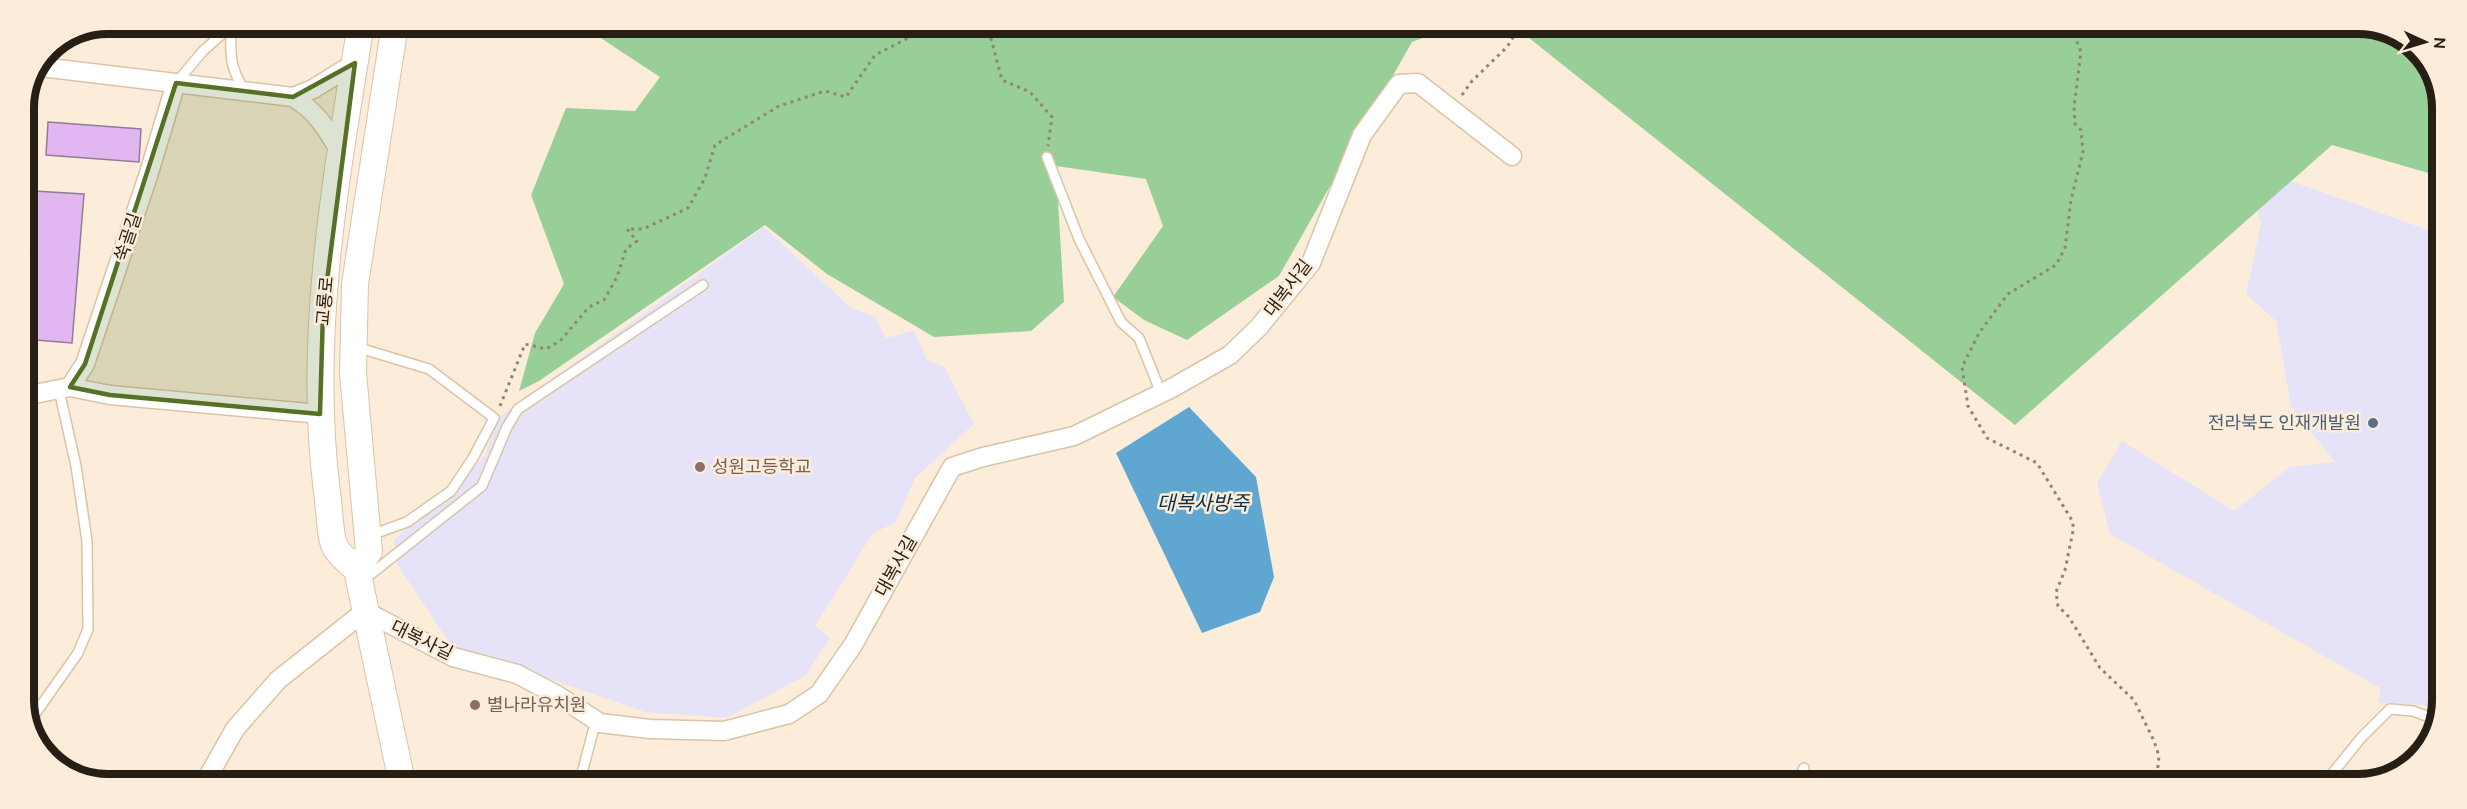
<svg xmlns="http://www.w3.org/2000/svg" width="2467" height="809" font-family="Ubuntu,'Noto Sans KR',sans-serif">
	<style>
		.education { fill: #e6e3f9 }
		.forest { fill: #98cf99 }
		.water { fill: #5fa7d1 }
		.building { fill: #e2b6f1; stroke: #917c98; stroke-width: 1.5 }
		.lines { fill: none; stroke-linecap: round; stroke-linejoin: round }
		.lane-casing { stroke: #dbc3a6; stroke-width: 12 }
		.street-casing { stroke: #dbc3a6; stroke-width: 21 }
		.secondary-casing { stroke: #dbc3a6; stroke-width: 28 }
		.path { stroke: #908476; stroke-width: 3; stroke-dasharray: 3 4.5; stroke-linecap: butt }
		.lane { stroke: #fff; stroke-width: 9 }
		.street { stroke: #fff; stroke-width: 18 }
		.secondary { stroke: #fff; stroke-width: 26 }
		.marked { fill: #567125; fill-opacity: 0.2; stroke: #567125; stroke-width: 4.5; stroke-linejoin: round }
		.service-dot { fill: #5c6f8a; stroke: #fceddb; stroke-width: 2 }
		.education-dot { fill: #8d6e63; stroke: #fceddb; stroke-width: 2 }
		.labels { text-anchor: middle; stroke-width: 5; stroke-linejoin: round; paint-order: stroke }
		.street-label { font-size: 18px; fill: #281f14; stroke: #fceddb }
		.service-label { font-size: 18px; fill: #4e5e75; stroke: #fceddb; text-anchor: end }
		.education-label { font-size: 18px; fill: #785e54; stroke: #fceddb; text-anchor: start }
		.water-label { font-size: 20px; font-style: italic; fill: #0f3042; stroke: #fceddb }
		.rim { fill: none; stroke: #281f14; stroke-width: 8 }
	</style>
	<rect width="100%" height="100%" fill="#fceddb"/>
	<g class="education">
		<path d="M2243,164L2442,235L2440,713L2422,705L2379,703L2380,688L2110,534L2097,483L2122,441L2234,511L2290,467L2335,462L2291,406L2276,321L2246,294L2261,224Z"/>
		<path d="M764,227L851,308L875,317L886,338L914,331L927,360L944,366L974,424L915,478L895,523L873,533L815,626L830,638L806,675L727,718L645,712L451,645L397,564L394,540L485,456L498,418Z"/>
	</g>
	<g class="forest">
		<path d="M586,25L1455,26L1412,42L1279,276L1187,340L1144,320L1113,297L1163,226L1146,179L1056,166L1064,302L1031,331L934,337L827,274L765,225L539,381L519,391L535,333L564,284L531,195L566,108L635,111L660,77L590,31Z"/>
		<path d="M1514,26L2381,27L2422,53L2443,103L2442,177L2332,145L2015,425Z"/>
	</g>
	<path class="water" d="M1189,407L1256,477L1274,577L1260,612L1202,633L1116,453Z"/>
	<g class="building">
		<path d="M48,122L141,129L139,162L46,155Z"/>
		<path d="M34,191L84,194L72,343L24,339Z"/>
	</g>
	<g class="lines">
		<g class="lane-casing">
			<g id="lane">
				<path d="M231,24C231,55 228,63 244,90"/>
				<path d="M176,83L203,51L231,26L236,24"/>
				<path d="M1047,157L1079,239L1121,322L1139,338L1161,393"/>
				<path d="M356,347L429,369L494,418L473,458L451,491L407,522L371,535"/>
				<path d="M361,582L482,486L507,427L518,409L703,285"/>
				<path d="M30,721L78,653L88,629L87,541L76,466L59,390"/>
				<path d="M585,783L581,777L596,720"/>
				<path d="M1592,784L1593,776"/>
				<path d="M1796,784L1804,768"/>
				<path d="M2323,785L2361,738L2390,709L2413,711L2440,721"/>
			</g>
		</g>
		<g class="street-casing">
			<g id="street">
				<path d="M41,67L293,97C318,113 326,128 341,153"/>
				<path d="M293,97L313,89L355,63"/>
				<path d="M70,387L85,364L148,176L176,83"/>
				<path d="M24,394H34L70,387L110,395L320,414"/>
				<path d="M205,782L235,729L278,680L365,611L453,657L517,674L557,695L600,723L650,729L724,731L789,714L819,694L853,645L952,467L983,457L1074,436L1172,388L1230,355L1259,327L1311,263L1362,135L1399,84L1418,83L1512,156"/>
			</g>
		</g>
		<g class="secondary-casing">
			<g id="secondary">
				<path d="M361,24C336,178 307,336 327,492C329,504 330,538 335,547C339,555 350,563 357,570L402,782"/>
				<path d="M357,570L369,551L353,373L355,284L395,24"/>
			</g>
		</g>
		<g class="path">
			<path d="M984,25L989,31L1002,80L1030,92L1052,117L1048,146"/>
			<path d="M2077,27L2075,37L2081,52L2074,107L2075,124L2081,130L2083,152L2071,200L2065,248L2056,265L2008,294L1979,333L1962,367L1968,406L1987,438L2037,463L2073,522V531L2065,570L2056,592L2058,606L2069,617L2100,668L2134,700L2154,741L2159,756L2156,785"/>
			<path d="M1462,95L1472,81L1507,47L1520,26"/>
			<path d="M500,406L525,344L546,349L560,341L589,307L604,300L617,277L626,249L637,241L627,229H643L688,208L705,178L715,145L779,106L825,91L846,97L875,55L924,30L940,25"/>
		</g>
		<use href="#lane" class="lane"/>
		<use href="#street" class="street"/>
		<use href="#secondary" class="secondary"/>
	</g>
	<path class="marked" d="M355,63L323,312L320,414L110,395L70,387L85,364L176,83L293,97Z"/>
	<circle class="service-dot" cx="2373" cy="423" r="6"/>
	<g class="education-dot">
		<circle cx="700" cy="467" r="6"/>
		<circle cx="475" cy="705" r="6"/>
	</g>
	<g class="labels">
		<g class="street-label">
			<text transform="translate(128 237) rotate(-72)" y="6">쑥골길</text>
			<text transform="translate(1288 288) rotate(-53)" y="6">대복사길</text>
			<text transform="translate(325 301) rotate(-85)" y="6">교룡로</text>
			<text transform="translate(896 566) rotate(-61)" y="6">대복사길</text>
			<text transform="translate(422 640) rotate(26)" y="6">대복사길</text>
		</g>
		<g class="service-label">
			<text x="2361" y="429">전라북도 인재개발원</text>
		</g>
		<g class="education-label">
			<text x="712" y="473">성원고등학교</text>
			<text x="487" y="711">별나라유치원</text>
		</g>
		<g class="water-label">
			<text x="1203" y="510">대복사방죽</text>
		</g>
	</g>
	<path d="M0 0H2467V809H0ZM108 34H2358A74 74 0 0 1 2432 108V700A74 74 0 0 1 2358 774H108A74 74 0 0 1 34 700V108A74 74 0 0 1 108 34Z" fill="#fceddb" fill-rule="evenodd"/>
	<path class="rim" d="M108 34H2358A74 74 0 0 1 2432 108V700A74 74 0 0 1 2358 774H108A74 74 0 0 1 34 700V108A74 74 0 0 1 108 34Z"/>
	<g transform="translate(2425 42) rotate(94)" stroke="#fceddb" stroke-width="4.5" paint-order="stroke">
	<path d="M0-4.5L10 22L0 15L-10 22Z" fill="#281f14"/>
	<text y="-9" font-size="16" font-weight="bold" text-anchor="middle" fill="#281f14">N</text>
	</g>
</svg>
